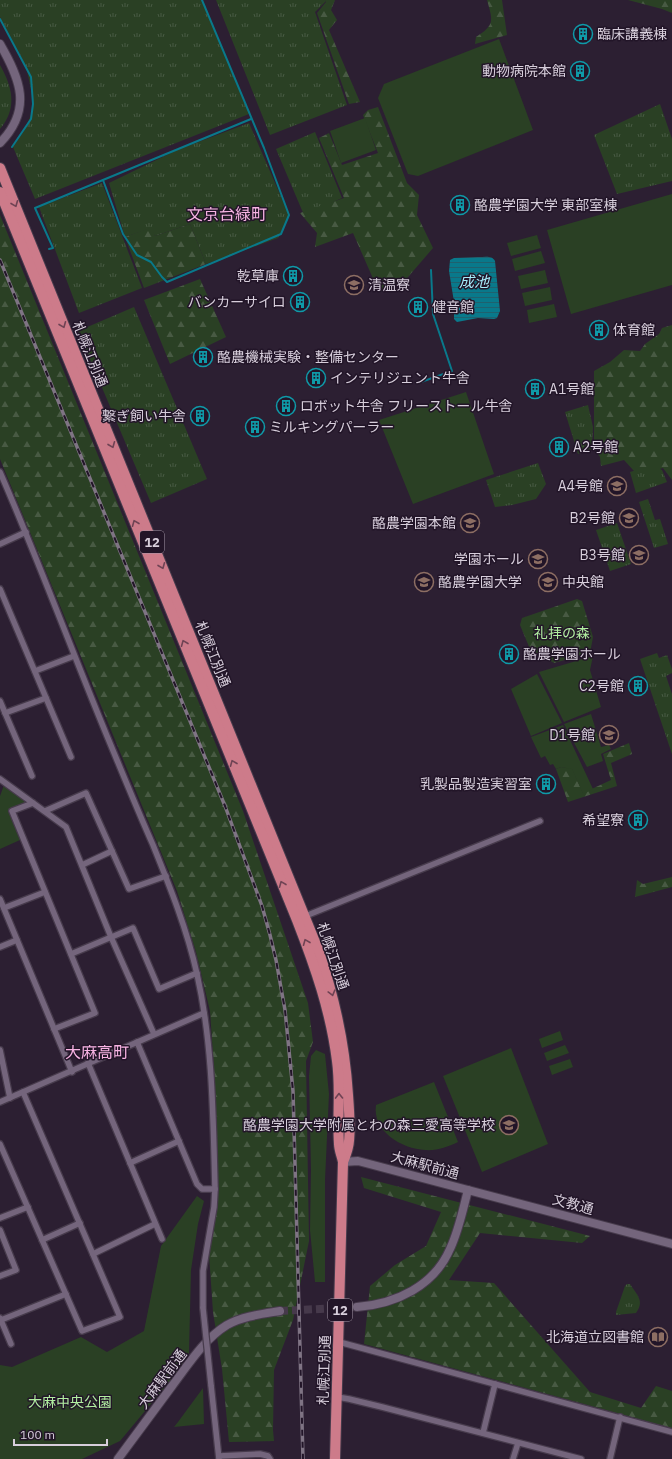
<svg xmlns="http://www.w3.org/2000/svg" width="672" height="1459" font-family="'IBM Plex Sans','Noto Sans JP',sans-serif">
	<style>
		.grass { fill: url(#grass-tufts) }
		.forest { fill: url(#forest-firs) }
		.park { fill: #2a4024 }
		.water { fill: url(#water-rules) }
		.lines { fill: none; stroke-linecap: round; stroke-linejoin: round }
		.stream { stroke: #09798b; stroke-width: 2 }
		.secondary-tunnel { stroke: #46394b; stroke-width: 8; stroke-dasharray: 8 4; stroke-linecap: butt }
		.street-casing { stroke: #473b4c; stroke-width: 8 }
		.secondary-casing { stroke: #473b4c; stroke-width: 10 }
		.highway-casing { stroke: #473b4c; stroke-width: 12 }
		.street { stroke: #74657c; stroke-width: 5.5 }
		.secondary { stroke: #74657c; stroke-width: 8 }
		.highway { stroke: #cd7b8a; stroke-width: 10 }
		.rail-casing { stroke: #7f7484; stroke-width: 3.5 }
		.rail { stroke: #221528; stroke-width: 2; stroke-dasharray: 6; stroke-linecap: butt }
		.street-bridge-casing { stroke: #473b4c; stroke-width: 8; stroke-linecap: butt }
		.street-bridge { stroke: #74657c; stroke-width: 5.5 }
		.oneway { stroke: #6f4354 }
		.labels { text-anchor: middle; stroke-width: 3; stroke-linejoin: round; paint-order: stroke }
		.shield { fill: #221528; stroke: #a196a5; stroke-width: 1 }
		.shield-label { font-size: 13px; font-weight: bold; fill: #d7cedb }
		.poi-label { font-size: 14px; fill: #d7cedb; stroke: #221528; text-anchor: end }
		.street-label { font-size: 14px; fill: #d7cedb; stroke: #221528 }
		.park-label { font-size: 14px; fill: #b1eea0; stroke: #221528 }
		.water-label { font-size: 15px; font-style: italic; fill: #a6ecfb; stroke: #221528 }
		.quarter-label { font-size: 16px; fill: #f7b3e3; stroke: #221528 }
	</style>
	<defs>
		<pattern id="grass-tufts" width="24" height="20" patternUnits="userSpaceOnUse"><rect width="24" height="20" fill="#2a4024"/><path d="M3 7l-1-3M5 7V3M7 7l1-3M15 17l-1-3M17 17v-4M19 17l1-3" fill="none" stroke="#485a43"/></pattern>
		<pattern id="forest-firs" width="22" height="20" patternUnits="userSpaceOnUse"><rect width="22" height="20" fill="#2a4024"/><path d="M5 1l3.5 6h-7zM16 11l3.5 6h-7z" fill="#485a43"/></pattern>
		<pattern id="water-rules" width="6" height="5" patternUnits="userSpaceOnUse"><rect width="6" height="5" fill="#09798b"/><path d="M0 2.5h6" fill="none" stroke="#1f616e"/></pattern>
	</defs>
	<rect width="100%" height="100%" fill="#2c1f32"/>
	<g class="grass">
		<path d="M0,0H202L249,114L35,199L13,147L24,131L33,110L32,94L26,66L0,17Z"/>
		<path d="M216,0H325L326,1L315,12L347,105L270,135Z"/>
		<path d="M0,65C12,86 18,108 0,129Z"/>
		<path d="M660,104L672,139V181L617,194L594,135Z"/>
		<path d="M249,123L289,215L278,238L206,264L190,224L155,236L151,228L125,237L109,183L177,150Z"/>
		<path d="M315,132L342,198L304,215L276,149Z"/>
		<path d="M102,183L142,288L79,313L39,207Z"/>
		<path d="M134,307L207,479L151,503L78,331Z"/>
		<path d="M588,405L593,427L592,449L578,454L565,412Z"/>
		<path d="M538,463L546,484L536,499L512,505L495,507L486,480Z"/>
		<path d="M653,465L662,470L667,482L636,493L630,472Z"/>
		<path d="M648,499L655,520L660,519L668,544L654,548L639,502Z"/>
		<path d="M617,523L631,564L610,571L596,530Z"/>
		<path d="M657,653L659,658L667,655L672,669V673L666,676L672,694V754L640,659Z"/>
		<path d="M627,1284H630C637,1295 645,1301 636,1313L616,1315V1312L625,1286Z"/>
	</g>
	<g class="forest">
		<path d="M325,0H335L331,10L337,20L329,30L360,102L349,104L317,13L326,2Z"/>
		<path d="M487,0H502L507,35L475,44L476,37C495,25 493,21 487,0Z"/>
		<path d="M628,0H672V13L662,9Z"/>
		<path d="M378,107L407,183L419,195L417,215L433,248L402,284L379,292L353,233L315,247L317,233L300,213L344,198L319,138L329,133L342,165L378,153L363,115L368,110Z"/>
		<path d="M0,215L243,811L308,1003L313,1042L306,1061L309,1241L293,1320L274,1370L273,1430L274,1441L229,1442L222,1369L213,1312L209,1254L213,1188L215,1112L214,1069L210,1011L196,952L177,891L0,459Z"/>
		<path d="M190,224L206,264L144,288L125,237L152,227L155,236Z"/>
		<path d="M200,279L226,337L170,364L144,300Z"/>
		<path d="M672,325V480L663,468L646,473L634,471L624,460L601,466L600,457L594,449V371L610,362L624,350L640,351L645,344L659,334L662,328Z"/>
		<path d="M577,599L582,601L593,637L590,653L554,663L530,649L520,625L522,618Z"/>
		<path d="M629,743L632,754L611,763L617,786L568,802L556,769L561,767L572,768L583,793L611,780L603,754Z"/>
		<path d="M672,877V887L635,897L637,880L643,884Z"/>
		<path d="M361,1177L590,1236L582,1243L480,1233L449,1280L494,1283L590,1392L641,1408L656,1386L672,1391V1428L364,1344L370,1286L395,1265L426,1246L441,1212L364,1188Z"/>
	</g>
	<g class="park">
		<path d="M499,39L533,130L418,176L408,174L378,98L384,84Z"/>
		<path d="M365,118L376,150L341,163L330,131Z"/>
		<path d="M672,194V285L571,314L547,230Z"/>
		<path d="M537,235L541,248L511,256L507,243Z"/>
		<path d="M541,251L545,263L515,271L512,259Z"/>
		<path d="M545,270L548,283L521,289L518,276Z"/>
		<path d="M550,287L552,300L525,306L522,293Z"/>
		<path d="M554,304L557,317L529,323L527,310Z"/>
		<path d="M466,392L494,474L413,504L379,420Z"/>
		<path d="M593,656L590,670L601,707L564,722L539,672Z"/>
		<path d="M537,674L562,723L531,736L511,689Z"/>
		<path d="M591,714L601,747L609,745L611,749L601,754L603,761L587,767L564,724Z"/>
		<path d="M563,725L593,789L583,794L572,769L561,767L556,769L553,764L550,765L545,756L541,758L531,737Z"/>
		<path d="M4,785L26,801L25,804L8,811L20,840L0,849V796Z"/>
		<path d="M560,1031L563,1040L542,1048L539,1039Z"/>
		<path d="M565,1045L569,1053L547,1061L544,1053Z"/>
		<path d="M511,1048L548,1144L482,1172L443,1076Z"/>
		<path d="M316,1050L325,1054L329,1094L325,1180V1282H315L310,1230L311,1170L309,1076L311,1056Z"/>
		<path d="M570,1059L573,1067L552,1075L549,1066Z"/>
		<path d="M434,1082L458,1142C447,1147 437,1151 425,1150C402,1149 372,1131 376,1105Z"/>
		<path d="M197,1196L204,1201L198,1224L191,1270L189,1353L175,1375L120,1441L82,1459H0V1365L12,1367L81,1337L107,1352L144,1331L161,1246Z"/>
		<path d="M203,1388L204,1424L174,1427L178,1422Z"/>
	</g>
	<path class="water" d="M478,257C485,257 492,255 495,261L500,311L497,318L494,319L478,318L457,322L454,319V302L449,271L450,260L454,258Z"/>
	<g class="lines">
		<g class="stream">
			<path d="M0,19L31,77L33,104L31,119L12,147"/>
			<path d="M103,180L123,234L137,255L151,262L162,277L167,282L281,234L289,215L264,148L202,0"/>
			<path d="M49,249L53,248L35,208L251,119"/>
			<path d="M421,382L452,371L433,314L431,270"/>
		</g>
		<path class="secondary-tunnel" d="M280,1311L357,1307"/>
		<g class="street-casing">
			<g id="street">
				<path d="M0,472C38,559 71,649 107,736C122,772 137,809 153,845C170,887 187,929 197,974C213,1045 213,1117 215,1189L214,1207L203,1271V1308"/>
				<path d="M0,544L26,532"/>
				<path d="M0,589L71,757"/>
				<path d="M35,671L74,656"/>
				<path d="M0,701L32,776"/>
				<path d="M5,713L46,698"/>
				<path d="M0,779L66,827L111,937L154,1034"/>
				<path d="M33,803L12,811L95,1013L54,1029"/>
				<path d="M45,811L86,793L129,889L166,876"/>
				<path d="M82,865L112,851"/>
				<path d="M0,899L72,1072"/>
				<path d="M4,908L45,892"/>
				<path d="M303,917L540,821"/>
				<path d="M0,947L17,940"/>
				<path d="M71,954L133,928L159,989L197,973"/>
				<path d="M137,1042L197,1184L202,1189H215"/>
				<path d="M0,1050L10,1098"/>
				<path d="M88,1063L162,1239"/>
				<path d="M0,1102L204,1013"/>
				<path d="M0,1144L82,1331L120,1317L23,1092"/>
				<path d="M130,1163L179,1141"/>
				<path d="M0,1218L28,1207"/>
				<path d="M0,1230L16,1270L0,1276"/>
				<path d="M42,1240L80,1223"/>
				<path d="M93,1254L155,1224"/>
				<path d="M0,1318L11,1344"/>
				<path d="M1,1320L66,1294"/>
				<path d="M339,1342L672,1432"/>
				<path d="M211,1385L219,1459"/>
				<path d="M337,1397L349,1399L382,1407L581,1459"/>
				<path d="M483,1433L495,1384"/>
				<path d="M219,1456L260,1454L268,1456L270,1459"/>
				<path d="M513,1459L518,1443"/>
				<path d="M610,1459L620,1417"/>
			</g>
		</g>
		<g class="secondary-casing">
			<g id="secondary">
				<path d="M0,44C20,79 33,109 0,143"/>
				<path d="M343,1162L358,1161L672,1244"/>
				<path d="M357,1307C396,1304 434,1286 450,1249C459,1230 463,1209 468,1190"/>
				<path d="M118,1459C136,1435 154,1410 172,1386C188,1365 204,1339 227,1325C243,1316 262,1314 280,1311"/>
			</g>
		</g>
		<g class="highway-casing">
			<g id="highway">
				<path d="M0,168L319,952C335,999 345,1046 348,1095C349,1108 351,1136 348,1147C347,1152 345,1157 343,1162"/>
				<path d="M0,192L297,920C315,966 331,1012 337,1061C341,1089 337,1117 339,1144C339,1150 342,1156 343,1162L335,1459"/>
			</g>
		</g>
		<use href="#street" class="street"/>
		<use href="#secondary" class="secondary"/>
		<use href="#highway" class="highway"/>
		<g class="rail-casing">
			<path id="rail" d="M0,260L225,806L262,906L270,935L276,960L285,1010L293,1091L303,1459"/>
		</g>
		<use href="#rail" class="rail"/>
		<g class="street-bridge-casing">
			<path id="street-bridge" d="M203,1308L211,1385"/>
		</g>
		<use href="#street-bridge" class="street-bridge"/>
	</g>
	<defs><path id="oneway-chevron" d="M-2-3.5L2.5 0L-2 3.5" fill="none" stroke-width="1.6" stroke-linecap="round" stroke-linejoin="round"/></defs>
	<g class="oneway">
		<use href="#oneway-chevron" transform="translate(15 204) rotate(68)"/>
		<use href="#oneway-chevron" transform="translate(63 325) rotate(68)"/>
		<use href="#oneway-chevron" transform="translate(112 445) rotate(68)"/>
		<use href="#oneway-chevron" transform="translate(135 523) rotate(-112)"/>
		<use href="#oneway-chevron" transform="translate(162 566) rotate(68)"/>
		<use href="#oneway-chevron" transform="translate(184 643) rotate(-112)"/>
		<use href="#oneway-chevron" transform="translate(233 763) rotate(-112)"/>
		<use href="#oneway-chevron" transform="translate(282 884) rotate(-112)"/>
		<use href="#oneway-chevron" transform="translate(306 942) rotate(-112)"/>
		<use href="#oneway-chevron" transform="translate(332 993) rotate(75)"/>
		<use href="#oneway-chevron" transform="translate(339 1096) rotate(-91)"/>
	</g>
	<defs>
		<g id="building-ring" transform="scale(1)"><circle r="9.5" fill="#221528" stroke="#0f9aa8" stroke-width="1.5"/><path d="M-4-6H4V6H1V3H-1V6H-4ZM-2.5-4.3h1.7v1.8h-1.7ZM.8-4.3h1.7v1.8H.8ZM-2.5-1h1.7V.8h-1.7ZM.8-1h1.7V.8H.8Z" fill="#0f9aa8"/></g>
		<g id="university-ring" transform="scale(1)"><circle r="9.5" fill="#221528" stroke="#8d6e63" stroke-width="1.5"/><path d="M0-5L7-2L0 1L-7-2ZM-4 1L0 2.5L4 1V4Q0 6-4 4Z" fill="#8d6e63"/></g>
		<g id="school-ring" transform="scale(1)"><circle r="9.5" fill="#221528" stroke="#8d6e63" stroke-width="1.5"/><path d="M0-5L7-2L0 1L-7-2ZM-4 1L0 2.5L4 1V4Q0 6-4 4Z" fill="#8d6e63"/></g>
		<g id="library-ring" transform="scale(1)"><circle r="9.5" fill="#221528" stroke="#8d6e63" stroke-width="1.5"/><path d="M-6-4Q-3-5.5-.7-3.5V5Q-3 3-6 4ZM6-4Q3-5.5 .7-3.5V5Q3 3 6 4Z" fill="#8d6e63"/></g>
	</defs>
	<g fill-rule="evenodd">
		<use href="#building-ring" x="583" y="34"/>
		<use href="#building-ring" x="580" y="71"/>
		<use href="#building-ring" x="460" y="205"/>
		<use href="#building-ring" x="293" y="276"/>
		<use href="#university-ring" x="354" y="285"/>
		<use href="#building-ring" x="300" y="302"/>
		<use href="#building-ring" x="418" y="307"/>
		<use href="#building-ring" x="599" y="330"/>
		<use href="#building-ring" x="203" y="357"/>
		<use href="#building-ring" x="316" y="378"/>
		<use href="#building-ring" x="535" y="389"/>
		<use href="#building-ring" x="286" y="406"/>
		<use href="#building-ring" x="200" y="416"/>
		<use href="#building-ring" x="255" y="427"/>
		<use href="#building-ring" x="559" y="447"/>
		<use href="#university-ring" x="617" y="486"/>
		<use href="#university-ring" x="629" y="518"/>
		<use href="#university-ring" x="470" y="523"/>
		<use href="#university-ring" x="639" y="555"/>
		<use href="#university-ring" x="538" y="559"/>
		<use href="#university-ring" x="424" y="582"/>
		<use href="#university-ring" x="548" y="582"/>
		<use href="#building-ring" x="509" y="654"/>
		<use href="#building-ring" x="638" y="686"/>
		<use href="#university-ring" x="609" y="735"/>
		<use href="#building-ring" x="546" y="784"/>
		<use href="#building-ring" x="638" y="820"/>
		<use href="#school-ring" x="509" y="1125"/>
		<use href="#library-ring" x="658" y="1337"/>
	</g>
	<g class="labels">
		<g class="shield">
			<rect x="140" y="531" width="24" height="22" rx="3"/>
			<rect x="328" y="1299" width="24" height="22" rx="3"/>
		</g>
		<g class="shield-label">
			<text x="152" y="547">12</text>
			<text x="340" y="1315">12</text>
		</g>
		<g class="poi-label">
			<text x="597" y="39" text-anchor="start">臨床講義棟</text>
			<text x="566" y="76">動物病院本館</text>
			<text x="474" y="210" text-anchor="start">酪農学園大学 東部室棟</text>
			<text x="279" y="281">乾草庫</text>
			<text x="368" y="290" text-anchor="start">清温寮</text>
			<text x="286" y="307">バンカーサイロ</text>
			<text x="432" y="312" text-anchor="start">健音館</text>
			<text x="613" y="335" text-anchor="start">体育館</text>
			<text x="217" y="362" text-anchor="start">酪農機械実験・整備センター</text>
			<text x="330" y="383" text-anchor="start">インテリジェント牛舎</text>
			<text x="549" y="394" text-anchor="start">A1号館</text>
			<text x="300" y="411" text-anchor="start">ロボット牛舎 フリーストール牛舎</text>
			<text x="186" y="421">繋ぎ飼い牛舎</text>
			<text x="269" y="432" text-anchor="start">ミルキングパーラー</text>
			<text x="573" y="452" text-anchor="start">A2号館</text>
			<text x="603" y="491">A4号館</text>
			<text x="615" y="523">B2号館</text>
			<text x="456" y="528">酪農学園本館</text>
			<text x="625" y="560">B3号館</text>
			<text x="524" y="564">学園ホール</text>
			<text x="438" y="587" text-anchor="start">酪農学園大学</text>
			<text x="562" y="587" text-anchor="start">中央館</text>
			<text x="523" y="659" text-anchor="start">酪農学園ホール</text>
			<text x="624" y="691">C2号館</text>
			<text x="595" y="740">D1号館</text>
			<text x="532" y="789">乳製品製造実習室</text>
			<text x="624" y="825">希望寮</text>
			<text x="495" y="1130">酪農学園大学附属とわの森三愛高等学校</text>
			<text x="644" y="1342">北海道立図書館</text>
		</g>
		<g class="street-label">
			<text transform="translate(90 354) rotate(68)" y="5">札幌江別通</text>
			<text transform="translate(213 654) rotate(68)" y="5">札幌江別通</text>
			<text transform="translate(333 956) rotate(71)" y="5">札幌江別通</text>
			<text transform="translate(425 1165) rotate(15)" y="5">大麻駅前通</text>
			<text transform="translate(573 1204) rotate(15)" y="5">文教通</text>
			<text transform="translate(324 1370) rotate(-88)" y="5">札幌江別通</text>
			<text transform="translate(162 1379) rotate(-53)" y="5">大麻駅前通</text>
		</g>
		<g class="park-label">
			<text x="562" y="638">礼拝の森</text>
			<text x="70" y="1407">大麻中央公園</text>
		</g>
		<g class="water-label">
			<text x="474" y="287">成池</text>
		</g>
		<g class="quarter-label">
			<text x="227" y="220">文京台緑町</text>
			<text x="97" y="1058">大麻高町</text>
		</g>
	</g>
	<path d="M14 1439v6h93v-6" fill="none" stroke="#d7cedb" stroke-width="2"/>
	<text x="20" y="1439" font-size="12" fill="#d7cedb" stroke="#221528" stroke-width="3" paint-order="stroke">100 m</text>
</svg>
